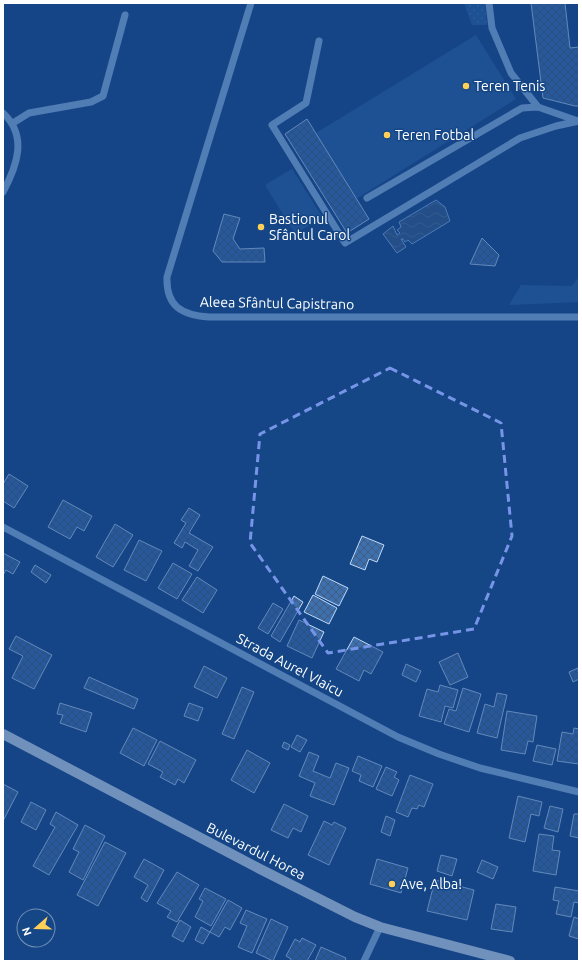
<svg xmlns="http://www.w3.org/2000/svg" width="582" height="964" font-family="Ubuntu,sans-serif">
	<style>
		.green { fill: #2860a5 }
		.garden { fill: url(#garden-dots) }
		.water { fill: url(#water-waves); stroke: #8cbbf1 }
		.building { fill: url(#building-cross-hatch); stroke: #c0dafa }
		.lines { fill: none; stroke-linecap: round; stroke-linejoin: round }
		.minor { stroke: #9ac0ee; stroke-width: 7 }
		.major { stroke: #e1edff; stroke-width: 10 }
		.marked { fill: none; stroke: #7795e8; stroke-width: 3; stroke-dasharray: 8 5; stroke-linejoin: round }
		.poi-dot { fill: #ffcf57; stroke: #154686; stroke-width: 1.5 }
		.labels { text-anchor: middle; stroke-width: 3; stroke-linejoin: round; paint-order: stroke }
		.poi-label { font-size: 14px; fill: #fff; stroke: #154686; text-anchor: start }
		.street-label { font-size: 14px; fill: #fff; stroke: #154686 }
	</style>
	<defs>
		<pattern id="garden-dots" width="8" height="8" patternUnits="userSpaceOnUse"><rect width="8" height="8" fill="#2860a5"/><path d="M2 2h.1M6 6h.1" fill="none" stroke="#4878b2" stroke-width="1.8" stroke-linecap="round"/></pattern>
		<pattern id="water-waves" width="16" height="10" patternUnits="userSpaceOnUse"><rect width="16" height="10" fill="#355a89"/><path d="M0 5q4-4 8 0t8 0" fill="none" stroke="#53739b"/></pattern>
		<pattern id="building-cross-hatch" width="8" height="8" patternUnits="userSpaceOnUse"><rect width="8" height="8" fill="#3d70b0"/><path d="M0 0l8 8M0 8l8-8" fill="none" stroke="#455c79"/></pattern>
	</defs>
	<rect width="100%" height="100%" fill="#154686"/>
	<g class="green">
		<path d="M476,35L516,99L356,199L316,133Z"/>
		<path d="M292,169L322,217L295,234L265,185Z"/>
		<path d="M579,277V302L509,305L521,285L572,286Z"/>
	</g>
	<path class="garden" d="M464,3H485L487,25H472Z"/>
	<path class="water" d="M436,200L445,207L450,221L412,244L408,240L405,242L403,239H401L406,247L397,253L383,234L393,226L397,235L400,233L397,230L401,227L399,222Z"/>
	<g class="building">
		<path d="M531,3H565L570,48L579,47V106H575L543,98Z"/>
		<path d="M307,119L369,219L347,233L285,134Z"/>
		<path d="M224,214L240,218L233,239L240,249L264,248L265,262H222L213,251Z"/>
		<path d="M482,238L499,255L495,266L470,264Z"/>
		<path d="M9,474L28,486L14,508L3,501V484Z"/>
		<path d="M63,500L92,516L84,531L77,527L70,539L48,527Z"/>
		<path d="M189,508L200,515L189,533L213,547L198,571L189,566L198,550L185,542L182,548L174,543L186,523L181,520Z"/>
		<path d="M115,524L133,535L113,567L96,557Z"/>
		<path d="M362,536L384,545L377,562L369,559L365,570L350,564Z"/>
		<path d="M139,540L162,551L146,581L124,570Z"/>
		<path d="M3,553L20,562L13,574L6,570L3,575Z"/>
		<path d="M173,563L192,574L177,599L158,588Z"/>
		<path d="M35,565L51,575L46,583L31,572Z"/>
		<path d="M323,576L348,588L339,606L315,594Z"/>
		<path d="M197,577L217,590L203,613L182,600Z"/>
		<path d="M313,595L337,608L329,624L304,612Z"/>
		<path d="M294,596L303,602L280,642L271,636Z"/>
		<path d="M273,603L283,609L268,634L258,628Z"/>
		<path d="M299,620L324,632L312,658L287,646Z"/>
		<path d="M16,636L52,655L34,689L12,678L23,656L9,649Z"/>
		<path d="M354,637L383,652L371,674L364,670L359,681L336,669Z"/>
		<path d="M458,653L468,677L450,685L439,662Z"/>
		<path d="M406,664L421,671L416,682L402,675Z"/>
		<path d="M204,666L227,678L217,698L194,687Z"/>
		<path d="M578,668L579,679L573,682L569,672Z"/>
		<path d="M89,677L138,699L134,709L84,688Z"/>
		<path d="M440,685L458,690L453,708L445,706L441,722L419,716L427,689L438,692Z"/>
		<path d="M242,687L254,692L234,739L222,734Z"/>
		<path d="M463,688L481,694L469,732L444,724L449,709L456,711Z"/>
		<path d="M497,693L507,695L497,738L477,733L485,704L494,707Z"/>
		<path d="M60,703L92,713L86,732L60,723L63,715L57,714Z"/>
		<path d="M189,703L203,708L198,721L184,716Z"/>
		<path d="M507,711L537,716L533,742L528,741L525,754L501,750Z"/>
		<path d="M133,728L157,740L144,766L120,753Z"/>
		<path d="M574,728L579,729V764L557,761L562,732L573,734Z"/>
		<path d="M297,735L307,740L300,752L291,747Z"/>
		<path d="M160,741L196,760L184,783L178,779L175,785L160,777L163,772L148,764Z"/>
		<path d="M284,742L290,745L288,750L282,747Z"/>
		<path d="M537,745L556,749L552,765L533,761Z"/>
		<path d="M247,750L270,763L254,793L231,780Z"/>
		<path d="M309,752L319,756L313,771L330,778L336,763L349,768L334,805L310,796L315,783L299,776Z"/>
		<path d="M358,756L382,766L373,787L359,781L361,775L352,771Z"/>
		<path d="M386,767L397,772L394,777L399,780L392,796L376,789Z"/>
		<path d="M410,775L433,784L424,807L419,805L417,809L412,808L408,817L396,812Z"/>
		<path d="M3,784L18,792L3,821Z"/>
		<path d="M518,796L542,802L539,816L531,814L525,842L509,838Z"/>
		<path d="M31,802L46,810L36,830L21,822Z"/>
		<path d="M284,804L308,816L301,832L293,828L288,838L271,830Z"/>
		<path d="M550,806L563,809L558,832L544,828Z"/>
		<path d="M56,812L78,825L49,875L33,866L55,827L50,824Z"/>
		<path d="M574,814H579V838L570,836Z"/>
		<path d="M386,816L395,820L390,836L381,832Z"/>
		<path d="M324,821L332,825L334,822L346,828L329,865L308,855Z"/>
		<path d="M85,825L105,836L83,880L69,872L79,852L73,849Z"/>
		<path d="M539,834L554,836L552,850L560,851L556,875L533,871Z"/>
		<path d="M105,842L126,853L98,906L77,895Z"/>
		<path d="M441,855L457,859L452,876L437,871Z"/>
		<path d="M144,859L164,870L147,902L141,898L148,885L134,877Z"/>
		<path d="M377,859L408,868L401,893L370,884Z"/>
		<path d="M482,860L498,867L493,879L477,872Z"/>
		<path d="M177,872L199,885L177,922L167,917L171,911L157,903Z"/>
		<path d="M435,880L474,890L467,920L427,911Z"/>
		<path d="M555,887L579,891V903L574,902L571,917L556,914L559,901L553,900Z"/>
		<path d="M205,888L226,899L211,926L195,917L203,901L199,899Z"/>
		<path d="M228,900L242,908L230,930L225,927L219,937L210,932Z"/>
		<path d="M496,904L516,907L512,932L491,929Z"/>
		<path d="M246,910L267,919L252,953L238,947L247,926L240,923Z"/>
		<path d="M574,917L579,919V939L569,936Z"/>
		<path d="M271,919L288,927L273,961L256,953Z"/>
		<path d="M180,920L191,927L183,942L172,936Z"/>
		<path d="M201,927L210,932L203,944L195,940Z"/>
		<path d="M302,938L316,945L307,961H290L291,959L286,956L295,939L300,942Z"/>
		<path d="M321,947L346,958L345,961H315Z"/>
	</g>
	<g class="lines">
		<g class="minor">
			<path d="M251,3L167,277C166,306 181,315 209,317H579"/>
			<path d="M489,3L492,28L511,73L538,107"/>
			<path d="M319,41L306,103L272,125L345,243L520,138L556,126L579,121"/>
			<path d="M3,113C28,136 17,166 3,192"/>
			<path d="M13,123L29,113L91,102L103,96L125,15"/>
			<path d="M367,198L522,108L538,107L578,121"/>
			<path d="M3,527L398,737L439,754L480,768L579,792"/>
			<path d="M364,961L380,927"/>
		</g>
		<path class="major" d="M3,734L260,869L355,917L380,927L510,961"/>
	</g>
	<path d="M0 0H582V964H0ZM390,368L501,423L512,536L474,629L328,653L250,543L260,434Z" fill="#154686" fill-opacity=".55" fill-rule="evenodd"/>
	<path class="marked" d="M390,368L501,423L512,536L474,629L328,653L250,543L260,434Z"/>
	<g class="poi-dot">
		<circle cx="466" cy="86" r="4"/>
		<circle cx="387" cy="135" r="4"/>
		<circle cx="261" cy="227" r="4"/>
		<circle cx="392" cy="884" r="4"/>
	</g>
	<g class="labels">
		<g class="poi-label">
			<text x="474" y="91">Teren Tenis</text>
			<text x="395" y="140">Teren Fotbal</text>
			<text x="269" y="224">Bastionul<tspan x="269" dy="16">Sfântul Carol</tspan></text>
			<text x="400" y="889">Ave, Alba!</text>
		</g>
		<g class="street-label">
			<text transform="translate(277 303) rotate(1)" y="5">Aleea Sfântul Capistrano</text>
			<text transform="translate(290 665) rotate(28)" y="5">Strada Aurel Vlaicu</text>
			<text transform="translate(256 851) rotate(27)" y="5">Bulevardul Horea</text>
		</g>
	</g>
	<rect width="582" height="964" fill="none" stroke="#ffffff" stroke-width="8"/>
	<g transform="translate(36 928) rotate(250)"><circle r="19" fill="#154686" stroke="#7390b6"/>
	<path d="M0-3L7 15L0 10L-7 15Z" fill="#ffcf57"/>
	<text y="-6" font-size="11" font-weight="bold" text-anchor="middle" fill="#ffffff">N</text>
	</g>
</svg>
